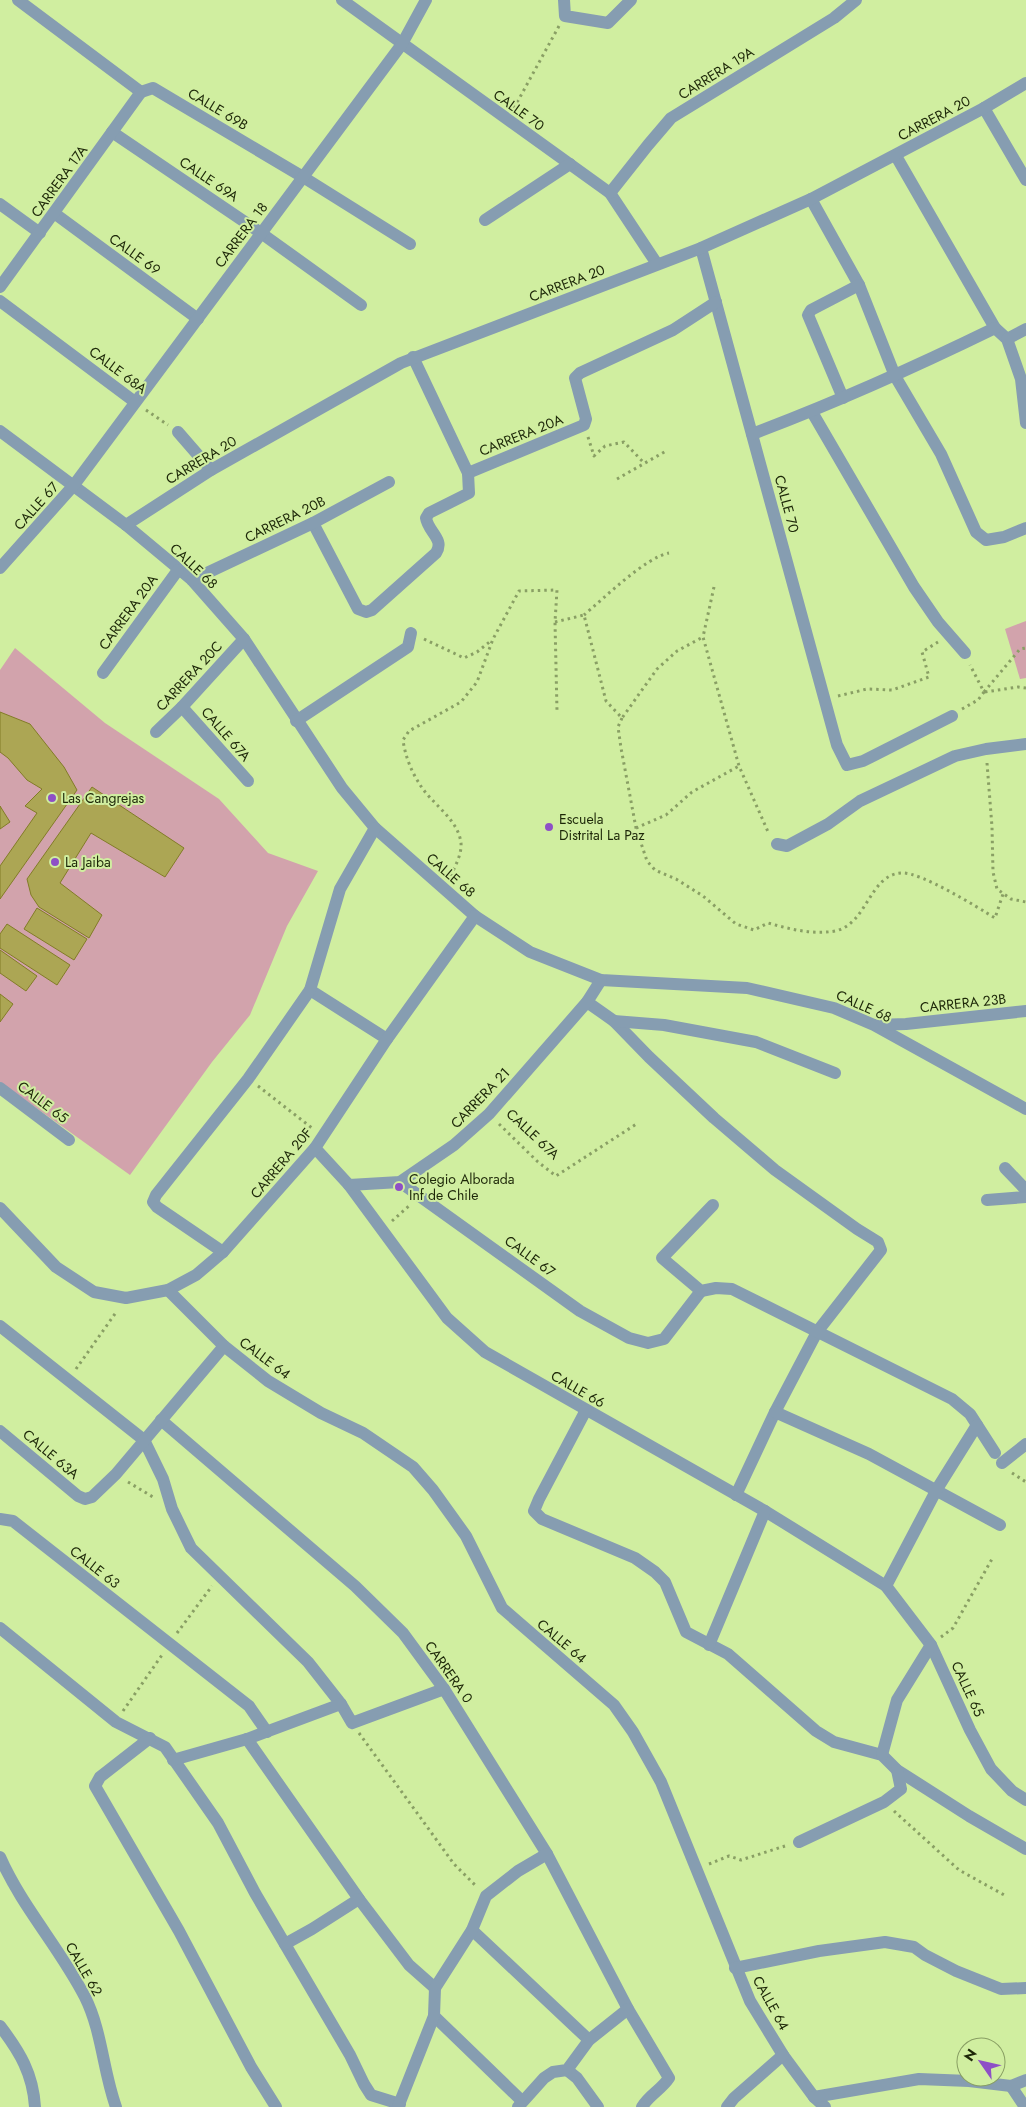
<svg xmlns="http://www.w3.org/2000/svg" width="1026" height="2107" font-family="Jost,sans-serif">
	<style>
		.green { fill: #d2a3ac }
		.building { fill: #aca654; stroke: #827c27 }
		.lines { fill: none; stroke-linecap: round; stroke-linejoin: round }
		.path { stroke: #899f64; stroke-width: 3; stroke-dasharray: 2.5 4; stroke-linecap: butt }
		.minor { stroke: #869db1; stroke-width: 12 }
		.poi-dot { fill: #8e50c6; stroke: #d0eea0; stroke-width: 2 }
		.labels { text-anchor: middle; stroke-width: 4; stroke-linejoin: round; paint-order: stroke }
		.street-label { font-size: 14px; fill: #1d2708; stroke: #d0eea0 }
		.poi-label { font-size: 14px; fill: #1d2708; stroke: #d0eea0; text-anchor: start }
	</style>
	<rect width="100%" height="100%" fill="#d0eea0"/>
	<g class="green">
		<path d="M1026,621V678L1020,679L1005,629Z"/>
		<path d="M15,648L105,723L219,799L268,853L318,871L287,926L250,1015L212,1062L130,1175L0,1082V670Z"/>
	</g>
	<g class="building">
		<path d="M0,712L30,724L64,767L77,790L0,899V866L37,813L25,806L42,789L27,780L8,758L0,752Z"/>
		<path d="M92,787L184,848L165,877L91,833L60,883L102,915L89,938L39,907L31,895L27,879Z"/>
		<path d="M0,806L10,822L0,829Z"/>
		<path d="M37,908L87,939L74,960L24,929Z"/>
		<path d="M7,924L70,965L57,985L0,948V934Z"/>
		<path d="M0,950L37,976L26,991L0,973Z"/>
		<path d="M0,994L13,1004L0,1022Z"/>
	</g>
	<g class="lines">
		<g class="path">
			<path d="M514,108L559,26"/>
			<path d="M146,410L168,425"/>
			<path d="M588,437L594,456L605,446L624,442L645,464"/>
			<path d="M617,479L666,451"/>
			<path d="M714,587L703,637L739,766L769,834"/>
			<path d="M584,615C603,599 646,557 669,553"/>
			<path d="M555,622L584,615L606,701L622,718L657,669L677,651L703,637"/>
			<path d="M424,639L464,658L477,652L492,640"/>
			<path d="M984,692L1020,649L1026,648"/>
			<path d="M985,692L1018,687L1026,688"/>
			<path d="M838,696L867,689L892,690L929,677L922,652L938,642"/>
			<path d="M962,709L978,700L984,692L970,665"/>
			<path d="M622,718L618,727L621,748L636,828L647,861L655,870L676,879L703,896L736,924L754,930L768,923C790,929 812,935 835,931C868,924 869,874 902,873C921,872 977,907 995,918L1003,894"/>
			<path d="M987,763L992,827L993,872L997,889L1011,899L1026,902"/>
			<path d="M636,828L666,815L692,792L739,766"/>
			<path d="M451,876C455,866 462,854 461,843C458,818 430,803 419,783C411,771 405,755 403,740L409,731L461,702L477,682L493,639L519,591L557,590L555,622L557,711"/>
			<path d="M258,1086L312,1128"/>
			<path d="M499,1124L538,1162L556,1176L638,1123"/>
			<path d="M392,1221L410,1205"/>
			<path d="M76,1369L117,1311"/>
			<path d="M1012,1473L1026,1482"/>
			<path d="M128,1482L153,1497"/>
			<path d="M177,1633L212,1586"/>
			<path d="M941,1637L953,1628L992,1559"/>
			<path d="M123,1711L162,1655"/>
			<path d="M359,1733L454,1864L477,1887"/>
			<path d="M894,1811L959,1870L1006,1896"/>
			<path d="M709,1864L729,1856L741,1860L785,1846"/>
		</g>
		<g class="minor">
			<path d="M18,0L141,92"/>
			<path d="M342,0L610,193L657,264"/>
			<path d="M564,0L565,16L608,23L631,0"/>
			<path d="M141,92L153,88L303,177L410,244"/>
			<path d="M984,108L1026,180"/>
			<path d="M112,132L261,233L361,305"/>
			<path d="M896,156L995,328L1007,339L1021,379L1026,423"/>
			<path d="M610,193L648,145L671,118L834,18L856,0"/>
			<path d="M811,199L859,285L895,376L941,454L976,532L986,540L1004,537L1026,528"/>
			<path d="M0,204L40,233"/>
			<path d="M54,213L198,319"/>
			<path d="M485,220L570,164"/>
			<path d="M701,248L837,745L847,765L863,761L952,716"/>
			<path d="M0,287L141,92"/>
			<path d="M0,301L135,402"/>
			<path d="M1007,339L1026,329"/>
			<path d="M843,398L808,315L811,310L859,285"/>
			<path d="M812,412L914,587L938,622L965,653"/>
			<path d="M0,431L126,525L192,580L244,639L342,788L375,828L475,916L530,952L601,980L747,988L834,1008L874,1025L1026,1109"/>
			<path d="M178,432L211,470"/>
			<path d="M752,434C835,403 915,367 995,328"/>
			<path d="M468,473L584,425L586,419L575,378L580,373L673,330L716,302"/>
			<path d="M313,523L358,609L366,612L372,610L436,553C445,539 428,532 426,518L429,513L469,493L468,473L413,357"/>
			<path d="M126,525L211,470L401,363L701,248L811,199L984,108L1026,83"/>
			<path d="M0,568L74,485L402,44L426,0"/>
			<path d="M192,580L313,523L389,482"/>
			<path d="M103,673L178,570"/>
			<path d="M182,707L248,781"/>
			<path d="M296,721L408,647L411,633"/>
			<path d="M156,732L182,707L244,639"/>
			<path d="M777,844L787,846L828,824L860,801L955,756L986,749L1026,744"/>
			<path d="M310,990L387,1039"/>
			<path d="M587,1002L614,1021L649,1057L714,1118L775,1170L857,1229L878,1242L881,1250L817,1332L775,1412L736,1495"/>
			<path d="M614,1021L664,1025L756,1042L835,1073"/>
			<path d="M876,1025L906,1024L1026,1011"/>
			<path d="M0,1088L69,1140"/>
			<path d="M315,1148L349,1185L447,1318L485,1352L765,1511L886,1586L931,1645L970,1730L991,1769L1012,1791L1026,1800"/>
			<path d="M1005,1168L1026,1190"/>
			<path d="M400,1182L580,1311L629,1338L648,1343L664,1339L701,1291"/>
			<path d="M349,1185L400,1182L454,1145L489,1114L587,1002L601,980"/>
			<path d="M987,1200L1026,1197"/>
			<path d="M713,1205L662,1258L701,1291L716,1288L732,1289L952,1399L970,1414L995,1453"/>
			<path d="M0,1208L56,1267L94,1292L126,1298L168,1290L196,1275L223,1252L315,1148L387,1039L475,916"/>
			<path d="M223,1252L157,1207L153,1202L156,1195L248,1079L310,990L340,889L375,828"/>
			<path d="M168,1290L224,1346L268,1381L321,1413L363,1433L413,1467L433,1490L466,1536L502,1608L614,1705L633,1732L661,1782L750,2001L783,2055L814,2097L825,2107"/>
			<path d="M0,1326L144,1440L163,1479L172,1509L191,1548L308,1662L341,1704L352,1723L444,1689"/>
			<path d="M586,1410L539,1499L534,1511L542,1519L635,1558L655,1572L665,1582L686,1632L728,1654L816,1731L834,1742L882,1755L897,1770L969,1816L1026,1849"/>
			<path d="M775,1412L869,1454L1000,1525"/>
			<path d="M161,1420L355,1586L403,1633L444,1689L547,1854L628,2009L669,2078C661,2090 649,2095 642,2107"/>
			<path d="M0,1431L78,1496L85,1499L92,1497L116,1474L224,1346"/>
			<path d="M1002,1463L1026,1444"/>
			<path d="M0,1519L13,1521L249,1706L267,1732"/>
			<path d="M886,1586L937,1489L977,1425"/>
			<path d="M0,1628L116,1722L165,1747L218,1823L255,1893L350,2055L364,2084L371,2095L400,2104"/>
			<path d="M709,1645L765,1511"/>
			<path d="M150,1738L100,1777L95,1786L179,1931L251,2067L276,2107"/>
			<path d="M247,1739L359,1899L409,1965L435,1988"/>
			<path d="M882,1755L897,1700L931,1645"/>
			<path d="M173,1760L247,1739L341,1704"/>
			<path d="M799,1842L884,1802L901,1789L897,1770"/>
			<path d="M0,1857C22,1907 60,1948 85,1997C102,2031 103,2071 116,2107"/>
			<path d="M472,1930L589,2040"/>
			<path d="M285,1944L312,1929L359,1899"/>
			<path d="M735,1968L819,1951L885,1942L914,1947L925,1955L956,1971L1001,1989L1026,1988"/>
			<path d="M434,2016L522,2101"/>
			<path d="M0,2026C20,2052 33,2074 35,2107"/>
			<path d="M567,2070L577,2078L598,2107"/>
			<path d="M1011,2086L1025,2107"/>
			<path d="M814,2097L919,2079L969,2081L1011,2086L1026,2080"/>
			<path d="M398,2107L434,2016L435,1988L472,1930L486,1896L518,1871L547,1854"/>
			<path d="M518,2107L544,2078L553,2072L567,2070L589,2040L628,2009"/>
			<path d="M727,2107L734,2098L783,2055"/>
		</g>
	</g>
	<g class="poi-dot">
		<circle cx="52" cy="798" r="5"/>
		<circle cx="549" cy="827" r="5"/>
		<circle cx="55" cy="862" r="5"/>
		<circle cx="399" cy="1187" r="5"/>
	</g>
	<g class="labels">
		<g class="street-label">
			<text transform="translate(716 73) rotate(-32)" y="5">CARRERA 19A</text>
			<text transform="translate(218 109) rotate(31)" y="5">CALLE 69B</text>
			<text transform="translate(519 110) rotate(36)" y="5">CALLE 70</text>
			<text transform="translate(934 118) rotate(-28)" y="5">CARRERA 20</text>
			<text transform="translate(209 179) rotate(34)" y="5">CALLE 69A</text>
			<text transform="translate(59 181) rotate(-54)" y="5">CARRERA 17A</text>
			<text transform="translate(241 235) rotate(-53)" y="5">CARRERA 18</text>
			<text transform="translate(135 254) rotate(36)" y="5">CALLE 69</text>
			<text transform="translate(567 283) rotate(-21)" y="5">CARRERA 20</text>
			<text transform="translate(118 370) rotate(37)" y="5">CALLE 68A</text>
			<text transform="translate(521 435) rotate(-22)" y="5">CARRERA 20A</text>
			<text transform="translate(201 460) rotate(-31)" y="5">CARRERA 20</text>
			<text transform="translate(787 504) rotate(75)" y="5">CALLE 70</text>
			<text transform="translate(36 506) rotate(-48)" y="5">CALLE 67</text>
			<text transform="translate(285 519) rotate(-26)" y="5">CARRERA 20B</text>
			<text transform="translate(194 566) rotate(43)" y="5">CALLE 68</text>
			<text transform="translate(128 612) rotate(-54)" y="5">CARRERA 20A</text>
			<text transform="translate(189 676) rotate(-47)" y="5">CARRERA 20C</text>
			<text transform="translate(226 734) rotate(49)" y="5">CALLE 67A</text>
			<text transform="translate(451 875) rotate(41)" y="5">CALLE 68</text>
			<text transform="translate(963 1003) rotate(-6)" y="5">CARRERA 23B</text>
			<text transform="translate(864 1006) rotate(24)" y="5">CALLE 68</text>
			<text transform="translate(480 1098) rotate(-46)" y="5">CARRERA 21</text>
			<text transform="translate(43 1102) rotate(37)" y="5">CALLE 65</text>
			<text transform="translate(533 1134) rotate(43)" y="5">CALLE 67A</text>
			<text transform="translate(281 1163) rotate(-50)" y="5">CARRERA 20F</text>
			<text transform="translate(530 1256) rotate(36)" y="5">CALLE 67</text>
			<text transform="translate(265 1358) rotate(37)" y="5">CALLE 64</text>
			<text transform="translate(578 1389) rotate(30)" y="5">CALLE 66</text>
			<text transform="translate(51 1454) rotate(40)" y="5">CALLE 63A</text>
			<text transform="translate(95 1567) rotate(38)" y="5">CALLE 63</text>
			<text transform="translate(562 1641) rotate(40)" y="5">CALLE 64</text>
			<text transform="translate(449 1672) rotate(55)" y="5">CARRERA 0</text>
			<text transform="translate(968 1689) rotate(65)" y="5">CALLE 65</text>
			<text transform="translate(84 1969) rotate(60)" y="5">CALLE 62</text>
			<text transform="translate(771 2003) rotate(61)" y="5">CALLE 64</text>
		</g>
		<g class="poi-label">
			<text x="62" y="803">Las Cangrejas</text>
			<text x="559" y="824">Escuela<tspan x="559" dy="16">Distrital La Paz</tspan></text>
			<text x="65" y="867">La Jaiba</text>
			<text x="409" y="1184">Colegio Alborada<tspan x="409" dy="16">Inf de Chile</tspan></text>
		</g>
	</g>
	<g transform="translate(981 2062) rotate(304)"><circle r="24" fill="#d0eea0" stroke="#889e63"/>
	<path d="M0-4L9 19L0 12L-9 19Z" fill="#8e50c6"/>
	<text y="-8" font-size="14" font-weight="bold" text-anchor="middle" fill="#1d2708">N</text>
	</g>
</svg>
